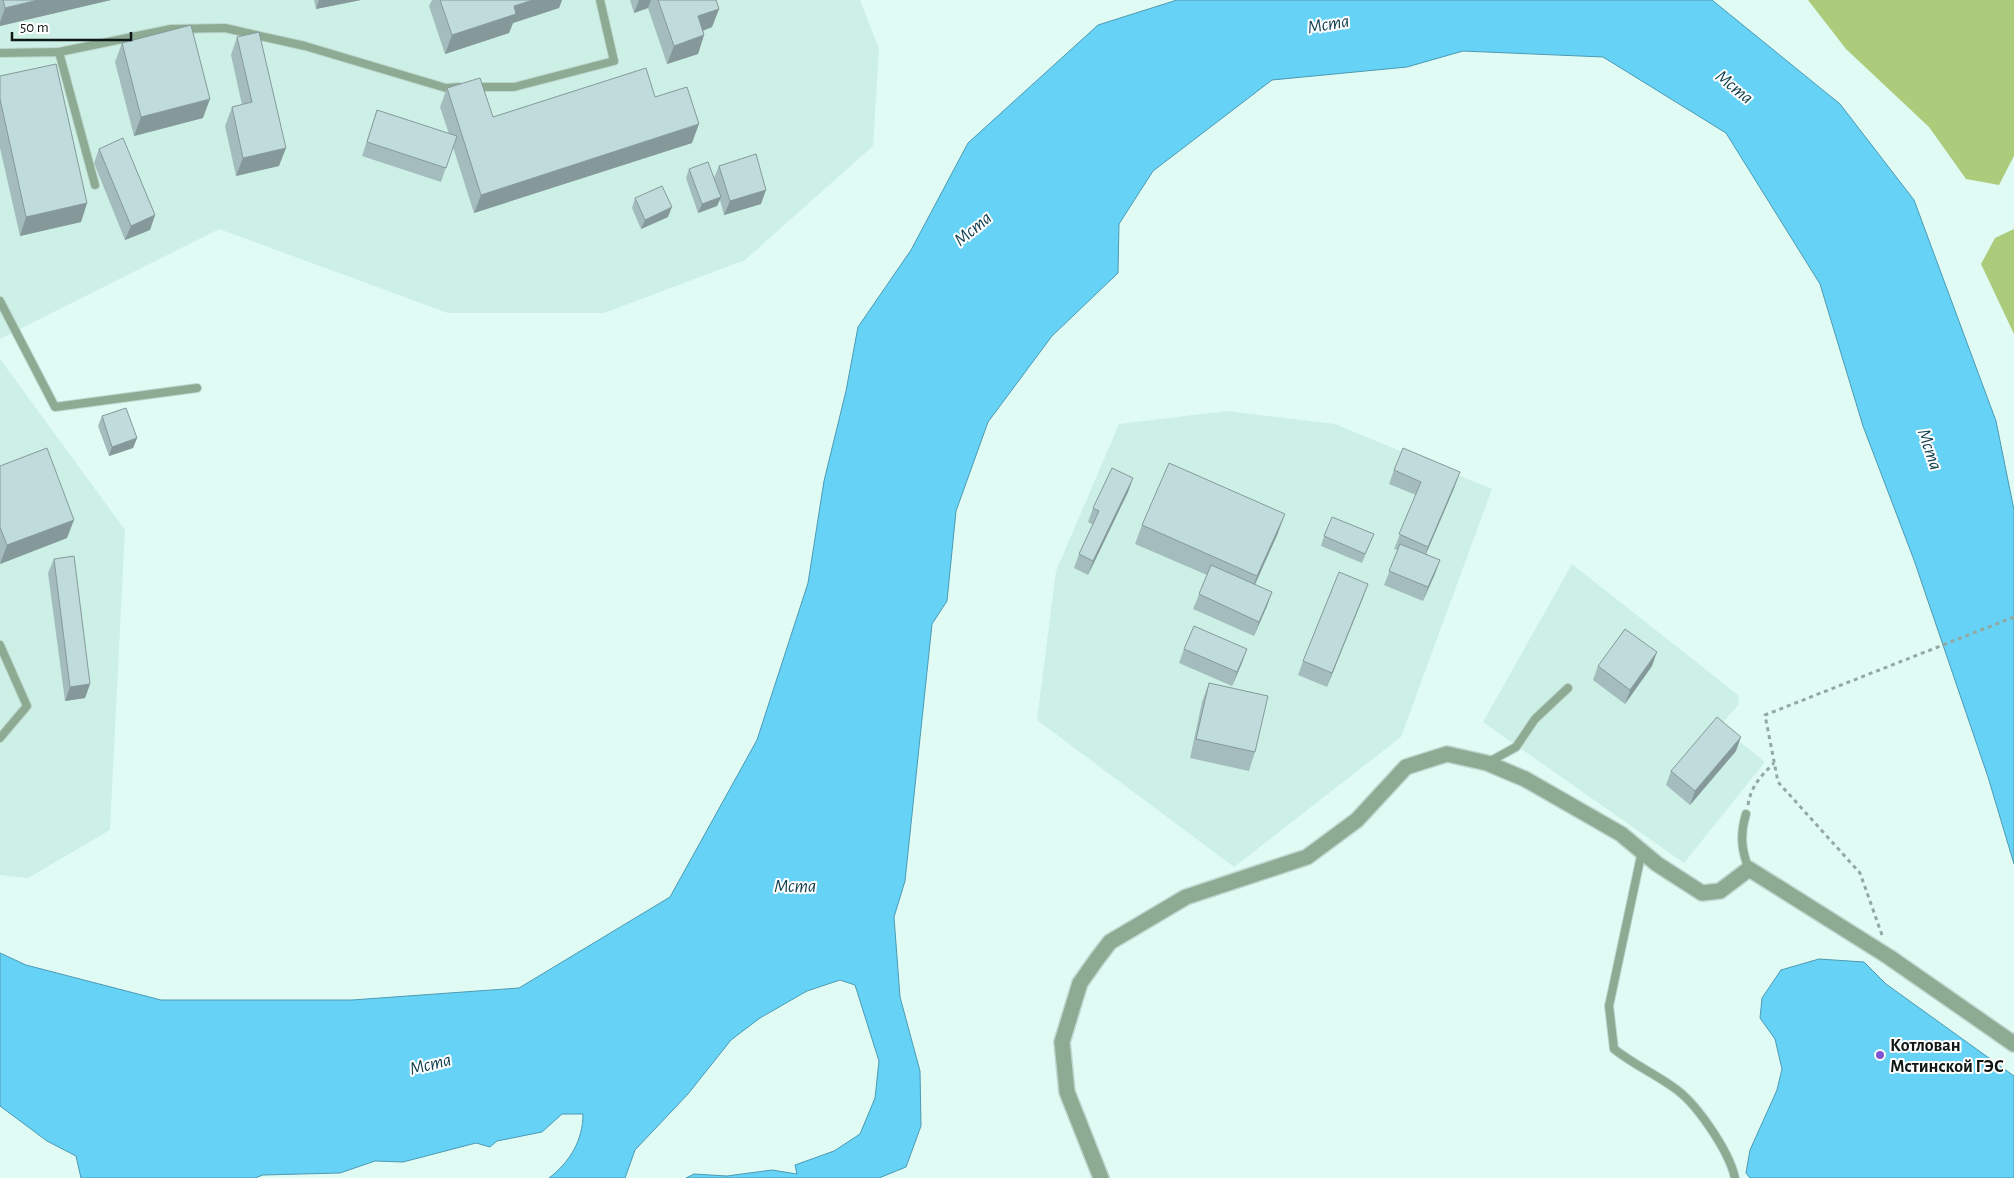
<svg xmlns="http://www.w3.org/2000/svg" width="2014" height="1178" font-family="'Alegreya Sans',sans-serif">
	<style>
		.built { fill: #ccf0e5 }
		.forest { fill: #accc7c }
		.water { fill: #66d2f6; stroke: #4c9ab3 }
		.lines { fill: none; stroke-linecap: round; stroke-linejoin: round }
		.lane-casing { stroke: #bfd7d0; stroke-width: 10 }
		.street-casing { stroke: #bfd7d0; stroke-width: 18 }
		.path { stroke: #93a8a2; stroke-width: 3; stroke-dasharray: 4 4; stroke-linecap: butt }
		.lane { stroke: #8cab92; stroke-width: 8 }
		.street { stroke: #8cab92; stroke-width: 15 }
		.wall { fill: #a4bcbd }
		.shaded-wall { fill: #86999a }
		.building { fill: #bfdbdc; stroke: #86999a }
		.poi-dot { fill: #7d56d0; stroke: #fff; stroke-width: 2 }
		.labels { text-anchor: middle; stroke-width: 4; stroke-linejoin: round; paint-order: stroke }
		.poi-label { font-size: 18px; font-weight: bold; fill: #0f1816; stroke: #fff; text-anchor: start }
		.water-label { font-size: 19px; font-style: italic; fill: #114150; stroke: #fff }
	</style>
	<rect width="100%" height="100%" fill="#e0fbf3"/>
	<g class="built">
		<path d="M0,0H860L879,49L873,146L745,260L604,313H448L219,229L0,339Z"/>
		<path d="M0,359L125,530L110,830L28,878L0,875Z"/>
		<path d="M1227,411L1335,424L1492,489L1401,737L1234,867L1037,720L1056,571L1119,424Z"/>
		<path d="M1572,564L1738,695L1739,704L1720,726L1765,762L1684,863L1483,722Z"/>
	</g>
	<g class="forest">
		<path d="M1808,0H2014V156L1999,185L1966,179L1929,127L1846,49Z"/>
		<path d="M2014,229V334L1981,264L1995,238Z"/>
	</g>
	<g class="water">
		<path d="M1177,0H1712L1840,104L1914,200L1996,421L2014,510V864L1988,777L1914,560L1863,426L1820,284L1726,133L1603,57L1463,51L1407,67L1272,80L1153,171L1119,224L1118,273L1052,336L988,422L956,511L947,601L932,624L905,881L894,917L900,997L920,1071L921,1126L906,1167L879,1178H686L694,1174L727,1176L772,1170L797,1174L795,1165L834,1151L860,1134L875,1098L879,1061L855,985L840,980L807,991L760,1018L731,1040L688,1094L635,1150L625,1178H549C570,1162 583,1140 583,1114H562L542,1132L497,1141L490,1147L476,1143L403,1162L375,1161L340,1173L263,1175L255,1178H81L76,1156L47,1141L0,1106V953L26,965L161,1000H352L519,988L670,897L757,740L808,583L824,481L846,391L858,327L911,250L968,143L1098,25Z"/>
		<path d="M1819,959L1864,962L1886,984L2014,1076V1178H1750L1746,1173L1750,1150L1777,1090L1782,1069L1775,1039L1760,1018L1762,998L1781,970Z"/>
	</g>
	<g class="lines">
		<g class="lane-casing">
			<g id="lane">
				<path d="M59,52L171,29L225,28L305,46L446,88L459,87"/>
				<path d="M0,53L59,52L95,185"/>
				<path d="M473,87H514L614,61L600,0"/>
				<path d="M0,301L55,407L197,388"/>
				<path d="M0,645L27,706L0,738"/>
				<path d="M1487,763L1516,747L1535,719L1568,688"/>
				<path d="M1746,814C1740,834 1741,850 1749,869"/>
				<path d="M1642,851L1609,1006L1614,1049C1633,1064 1653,1073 1673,1087C1696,1102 1729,1151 1735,1178"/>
			</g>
		</g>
		<g class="street-casing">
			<path id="street" d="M1101,1178L1067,1092L1062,1042L1080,983L1097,959L1110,942L1186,897L1307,857L1357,820L1406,767L1447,754L1487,763L1525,779L1621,834L1657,864L1702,893L1720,891L1749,869L1889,957L2014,1044"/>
		</g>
		<g class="path">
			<path d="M1748,805C1751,786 1761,776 1774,763"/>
			<path d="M1882,935L1860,873L1778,782L1765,715L2014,617"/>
		</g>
		<use href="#lane" class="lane"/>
		<use href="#street" class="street"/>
	</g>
	<g class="wall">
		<path d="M0,0H111L0,26Z"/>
		<path d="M314,0H361L316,9Z"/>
		<path d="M432,0H562L559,8L513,23L509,33L445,54L429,6Z"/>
		<path d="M630,0H716L719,9L712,27L703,31L704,35L698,54L667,64L648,8L634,13Z"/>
		<path d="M237,37L279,166L236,176L225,126L232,107L242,105L231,55Z"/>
		<path d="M122,43L203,118L134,136L115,62Z"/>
		<path d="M0,76L87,203L81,222L20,236L0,148Z"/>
		<path d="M447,88L493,117L655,97L692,143L474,213L453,147L441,182L362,156L377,110L449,134L440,107Z"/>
		<path d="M99,149L155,215L150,230L125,240L94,163Z"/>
		<path d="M719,166L761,204L724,215L720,200L717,206L698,213L686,178L689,169L714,178Z"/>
		<path d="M635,198L668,217L641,229L632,208Z"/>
		<path d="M102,416L137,438L133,448L109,456L98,426Z"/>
		<path d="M0,466L67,538L0,564Z"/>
		<path d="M1394,470L1455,486L1426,554L1440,560L1423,601L1384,585L1398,550L1394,549L1416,495L1389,484Z"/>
		<path d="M1133,478L1128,492L1088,575L1074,568L1079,554L1093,525L1088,522L1093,508Z"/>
		<path d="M1142,525L1278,533L1255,585L1272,592L1267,606L1254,636L1193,609L1207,575L1135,544Z"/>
		<path d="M1374,534L1362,563L1321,546L1324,536Z"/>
		<path d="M54,559L90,684L85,698L65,701L48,573Z"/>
		<path d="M1368,584L1327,687L1298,675L1303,661Z"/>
		<path d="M1184,649L1242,663L1232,686L1179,663Z"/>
		<path d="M1598,666H1652L1625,704L1593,680Z"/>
		<path d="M1209,683L1255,752L1249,771L1190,758L1202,702Z"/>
		<path d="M1736,751L1690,805L1666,785L1671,771Z"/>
	</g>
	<g class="shaded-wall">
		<path d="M38,0H111L0,26V22L5,8Z"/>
		<path d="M319,0H361L316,9Z"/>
		<path d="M533,0H562L559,8L513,23L509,33L445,54L452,35L514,6Z"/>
		<path d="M639,0H651L648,8L634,13Z"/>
		<path d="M719,9L712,27L691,35L698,16Z"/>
		<path d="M704,35L698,54L667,64L674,46Z"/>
		<path d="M210,99L203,118L134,136L141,117Z"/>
		<path d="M699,124L692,143L474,213L481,195Z"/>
		<path d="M286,148L279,166L236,176L243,158Z"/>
		<path d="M766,190L761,204L724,215L730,201Z"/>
		<path d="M721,197L717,206L698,213L702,204Z"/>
		<path d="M87,203L81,222L20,236L26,217Z"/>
		<path d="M672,207L668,217L641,229L645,220Z"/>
		<path d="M155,215L150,230L125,240L131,226Z"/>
		<path d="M137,438L133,448L109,456L112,447Z"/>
		<path d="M1460,472L1455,486L1423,561L1428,547Z"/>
		<path d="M1133,478L1128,492L1088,575L1093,561Z"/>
		<path d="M1285,514L1278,533L1250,595L1257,576Z"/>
		<path d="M74,520L67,538L0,564L7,545Z"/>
		<path d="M1440,560L1435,574L1423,601L1428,587Z"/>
		<path d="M1368,584L1363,598L1327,687L1332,673Z"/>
		<path d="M1272,592L1267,606L1254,636L1259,622Z"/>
		<path d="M1247,649L1242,663L1232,686L1237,672Z"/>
		<path d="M1657,652L1652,666L1625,704L1630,690Z"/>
		<path d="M90,684L85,698L65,701L70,687Z"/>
		<path d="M1741,737L1736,751L1690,805L1695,791Z"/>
	</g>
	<g class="building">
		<path d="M3,0H38L5,8Z"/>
		<path d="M440,0H533L514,6L516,14L452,35Z"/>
		<path d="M658,0H716L719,9L698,16L704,35L674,46Z"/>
		<path d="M191,25L210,99L141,117L122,43Z"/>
		<path d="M259,32L286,148L243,158L232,107L252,102L237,37Z"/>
		<path d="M56,64L87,203L26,217L0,99V76Z"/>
		<path d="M646,68L655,97L687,87L699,124L481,195L447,88L480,78L493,117Z"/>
		<path d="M377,110L457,136L446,168L367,142Z"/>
		<path d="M123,138L155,215L131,226L99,149Z"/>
		<path d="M756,154L766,190L730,201L719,166Z"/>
		<path d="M708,162L721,197L702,204L689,169Z"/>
		<path d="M662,186L672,207L645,220L635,198Z"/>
		<path d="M126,408L137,438L112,447L102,416Z"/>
		<path d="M47,448L74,520L7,545L0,527V466Z"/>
		<path d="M1403,448L1460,472L1428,547L1399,534L1421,482L1394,470Z"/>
		<path d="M1169,463L1285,514L1257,576L1142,525Z"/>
		<path d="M1112,468L1133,478L1093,561L1079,554L1099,511L1093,508Z"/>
		<path d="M1332,517L1374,534L1365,554L1324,536Z"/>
		<path d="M1400,544L1440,560L1428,587L1389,571Z"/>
		<path d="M74,556L90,684L70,687L54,559Z"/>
		<path d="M1211,565L1272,592L1259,622L1199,594Z"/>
		<path d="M1339,572L1368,584L1332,673L1303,661Z"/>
		<path d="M1194,626L1247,649L1237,672L1184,649Z"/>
		<path d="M1625,629L1657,652L1630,690L1598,666Z"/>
		<path d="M1209,683L1268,696L1255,752L1196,739Z"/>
		<path d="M1717,717L1741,737L1695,791L1671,771Z"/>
	</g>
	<circle class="poi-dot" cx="1880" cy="1055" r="5"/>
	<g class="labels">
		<g class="poi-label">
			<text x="1890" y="1051">Котлован<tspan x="1890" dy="21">Мстинской ГЭС</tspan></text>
		</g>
		<g class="water-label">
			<text transform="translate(1328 23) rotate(-10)" y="7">Мста</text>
			<text transform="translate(1735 86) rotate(39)" y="7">Мста</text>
			<text transform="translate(972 228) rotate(-40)" y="7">Мста</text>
			<text transform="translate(1931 449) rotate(71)" y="7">Мста</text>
			<text x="795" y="892">Мста</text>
			<text transform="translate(430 1063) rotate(-14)" y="7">Мста</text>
		</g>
	</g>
	<path d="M12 32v8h119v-8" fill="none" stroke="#0f1816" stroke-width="2.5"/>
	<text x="20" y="32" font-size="15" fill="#0f1816" stroke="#ffffff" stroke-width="4" paint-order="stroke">50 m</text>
</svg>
